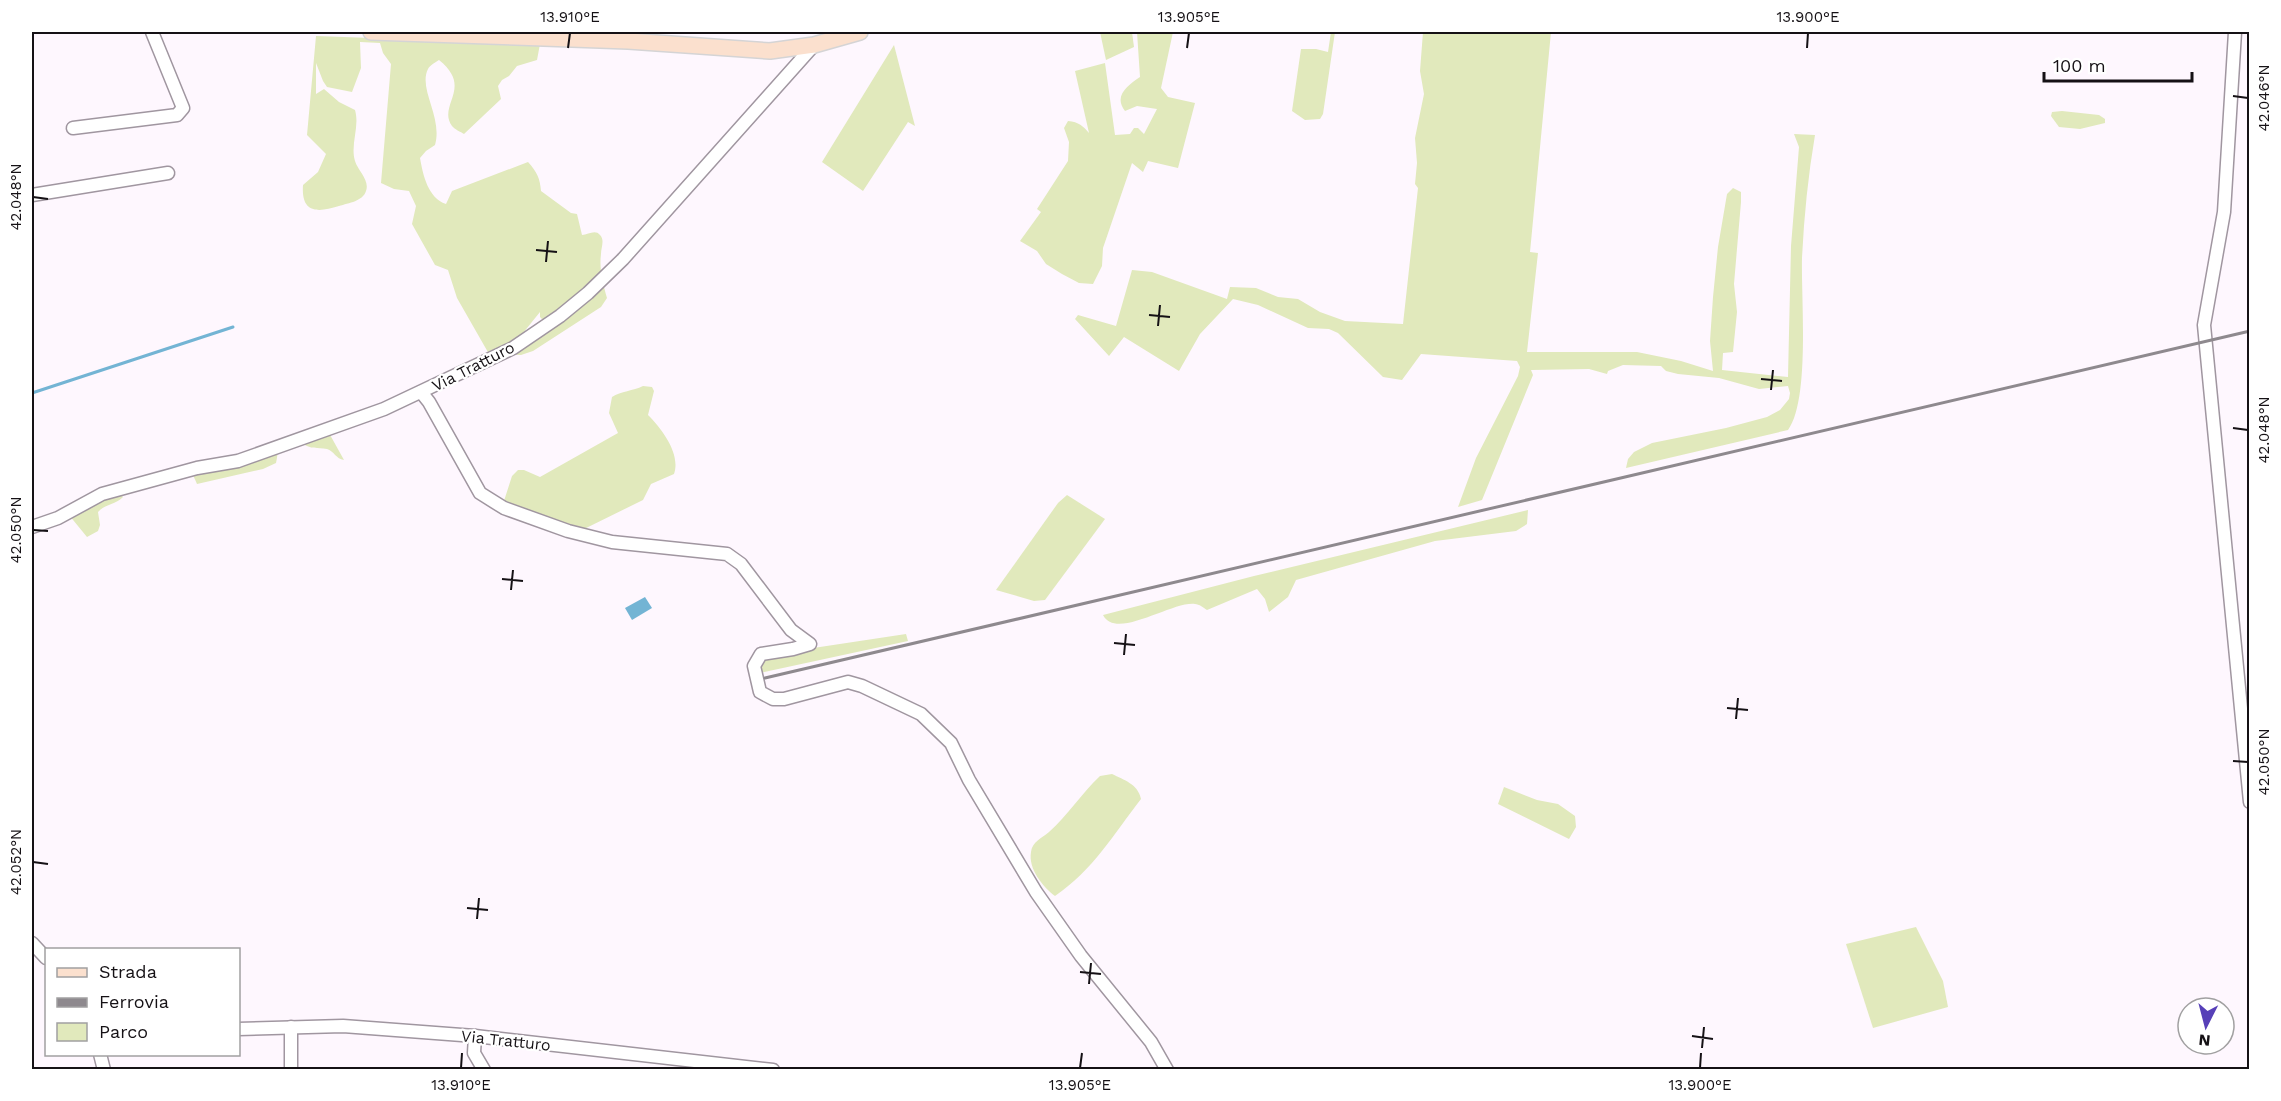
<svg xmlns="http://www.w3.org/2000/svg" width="2281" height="1101" font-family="'Work Sans',sans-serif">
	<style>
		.green { fill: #e1e9bc; fill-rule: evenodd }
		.water { fill: #73b4d4 }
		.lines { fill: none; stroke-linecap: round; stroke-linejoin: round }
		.stream { stroke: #73b4d4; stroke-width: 3 }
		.minor-casing { stroke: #a096a0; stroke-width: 15 }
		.major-casing { stroke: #d5d4d5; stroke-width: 18 }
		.minor { stroke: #fff; stroke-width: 12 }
		.major { stroke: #fbe0ce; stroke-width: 15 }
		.rail { stroke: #8e898e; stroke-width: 3 }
		.ticks { fill: none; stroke: #151115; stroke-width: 2 }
		.labels { text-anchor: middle; stroke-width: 4.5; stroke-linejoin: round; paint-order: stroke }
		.street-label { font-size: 16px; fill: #151115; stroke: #fff }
		.neatline { fill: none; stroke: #151115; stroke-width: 2 }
		.ticks-label { font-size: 15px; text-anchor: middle; fill: #151115 }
	</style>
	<rect width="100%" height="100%" fill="#fef7fe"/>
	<g class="green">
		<path d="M1100,32H1132L1134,47L1106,60Z"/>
		<path d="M1137,32H1173L1161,88L1168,97L1195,103L1178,168L1148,161L1143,172L1132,163L1103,248L1102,266L1093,284L1079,283L1062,274L1046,264L1037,251L1020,241L1041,212L1037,209L1068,161L1069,142L1064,128L1068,121C1079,122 1083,126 1089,133L1075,71L1105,63L1115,135L1130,134L1134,128H1138L1144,134L1157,109L1137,106L1125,111C1113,96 1128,85 1140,77Z"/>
		<path d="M1331,32H1335L1323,114L1320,119L1305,120L1292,111L1301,49H1316L1328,52Z"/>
		<path d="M1423,32H1551L1530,252L1538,253L1527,352H1637L1681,361L1713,371L1710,341L1713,297L1718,247L1727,194L1733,188L1741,192V202L1734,284L1737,312L1733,352L1723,353L1722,370L1788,377L1791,246L1799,147L1794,134L1815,135C1808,176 1804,217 1802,258C1801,299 1810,400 1788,430L1626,468L1628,459L1634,452L1652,443L1726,428L1767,417L1780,410L1789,399L1790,393L1788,386L1759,389L1719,378L1678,374L1666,371L1661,366L1623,365L1608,371L1607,374L1589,369L1531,370L1533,375L1482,500L1458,507L1476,458L1518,376L1520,367L1517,361L1421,354L1402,380L1383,377L1338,333L1329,329L1308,328L1258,305L1233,299L1200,334L1179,371L1124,337L1109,356L1075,319L1078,315L1116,326L1132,270L1152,272L1227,299L1230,287L1256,288L1278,297L1298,299L1320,312L1345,321L1403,324L1418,188L1415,184L1417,163L1415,138L1424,94L1420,71Z"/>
		<path d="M316,36L540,44L537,60L517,66L509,76L502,80L498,86L501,99L464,134C461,132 454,129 452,126C437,105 474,88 439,60C436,62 430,65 428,69C418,89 443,117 435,145L426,151L420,158C423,175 428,198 446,204L452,191L528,162C537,172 540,178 541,191L571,213L577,214L582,235C588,235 595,229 600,235C605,240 601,248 601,254C599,269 603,284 607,298L601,307L533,351L521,355L489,354L457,298L448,270L435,265L412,224L416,206L409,191L394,189L381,183L391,64L383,53L380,43L360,42L361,68L352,92L327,87L323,81L316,63V94L324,89L339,102L355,110C360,127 350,144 355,161C358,171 370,180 366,191C363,201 349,203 339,206C317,213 301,213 303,185L318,172L326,154L307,135ZM540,312V317L550,327L528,341L523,333Z"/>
		<path d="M894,45L915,126L908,122L863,191L822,162Z"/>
		<path d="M2062,111L2099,115L2105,119V123L2080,129L2059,127L2051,116L2052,112Z"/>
		<path d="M643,386L652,387L654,391L648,415C662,429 681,454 674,474L651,484L643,500L578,532L503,504L512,476L518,470H524L540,477L618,433L609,413L612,397C621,391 633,391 643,386Z"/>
		<path d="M329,433L344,460C336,459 334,451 327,449C317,447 311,450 302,443Z"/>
		<path d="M278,452L276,463L263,469L197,484L193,475Z"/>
		<path d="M121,495L123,497C115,505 105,504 98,512L100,525L98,531L87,537L69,515L104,498Z"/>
		<path d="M1067,495L1105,519L1045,600L1034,601L996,590L1058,503Z"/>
		<path d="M1528,510L1527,524L1516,531L1435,541L1296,580L1288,597L1269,612L1265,599L1257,589L1207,610C1204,608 1199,604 1195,604C1172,601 1116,641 1103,615L1254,576Z"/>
		<path d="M906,634L908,641L760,673L761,656Z"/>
		<path d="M1112,774C1124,780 1138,784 1141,799C1113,835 1093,870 1055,896C1043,887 1028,869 1031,852C1032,842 1042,838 1049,832C1068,815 1082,793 1100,776Z"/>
		<path d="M1504,787L1537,800L1558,804L1575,816L1576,827L1569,839L1498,804Z"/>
		<path d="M1916,927L1943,981L1948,1007L1873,1028L1846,944Z"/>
	</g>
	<path class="water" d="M645,597L652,608L632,620L625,608Z"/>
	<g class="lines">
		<path class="stream" d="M32,393L233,327"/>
		<g class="minor-casing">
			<g id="minor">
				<path d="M2235,32L2224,212L2204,325L2250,802"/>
				<path d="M73,128L177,115L183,108L152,32"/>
				<path d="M32,195L168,173"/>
				<path d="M421,392L429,402L480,493L504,508L568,531L612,542L727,554L741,564L791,630L810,644L793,649L761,654L754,666L760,692L773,699H784L848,682L862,686L921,714L951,743L969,780L1036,892L1081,956L1151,1042L1167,1070"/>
				<path d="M32,527L58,518L102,494L197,468L238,461L384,409L513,348L560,316L588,293L623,259L814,45"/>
				<path d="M32,943L46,958"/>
				<path d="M291,1027V1070"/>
				<path d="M238,1029L343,1026L475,1036L773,1070"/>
				<path d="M475,1036L474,1053L484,1070"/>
				<path d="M100,1054L104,1070"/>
			</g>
		</g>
		<g class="major-casing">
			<path id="major" d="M371,32L628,41L770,51L814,45L860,32"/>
		</g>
		<use href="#minor" class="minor"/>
		<use href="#major" class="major"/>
		<path class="rail" d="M765,678C1260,565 1755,450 2250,331"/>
	</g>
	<path class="ticks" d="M568,48L570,33M1187,48L1189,33M1807,48L1808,33M2233,96L2248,98M33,197L48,199M536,250L557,252M546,262L548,241M1149,315L1170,317M1158,326L1160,305M1761,379L1782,381M1771,390L1773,370M2233,428L2248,430M33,530L48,531M502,579L523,581M511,590L513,570M1114,643L1135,645M1124,655L1126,634M1727,708L1748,710M1736,719L1738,698M2233,761L2248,762M33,862L48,864M467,908L488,910M477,919L479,898M1080,972L1101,974M1089,984L1091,963M1692,1036L1713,1039M1702,1048L1704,1027M461,1068L462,1053M1080,1068L1082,1053M1700,1068L1701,1053"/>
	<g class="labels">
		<g class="street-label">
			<text transform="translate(473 366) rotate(-27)" y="6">Via Tratturo</text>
			<text transform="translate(506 1040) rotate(6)" y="6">Via Tratturo</text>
		</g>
	</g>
	<rect width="2281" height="1101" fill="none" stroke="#ffffff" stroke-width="66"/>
	<rect x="45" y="948" width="195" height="108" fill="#ffffff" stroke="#a1a0a1" stroke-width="1.5"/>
	<rect x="57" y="968" width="30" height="9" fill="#fbe0ce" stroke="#a1a0a1" stroke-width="1.5"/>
	<text x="99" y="978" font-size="18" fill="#151115">Strada</text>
	<rect x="57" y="998" width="30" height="9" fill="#8e898e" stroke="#a1a0a1" stroke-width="1.5"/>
	<text x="99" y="1008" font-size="18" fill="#151115">Ferrovia</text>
	<rect x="57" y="1023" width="30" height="18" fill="#e1e9bc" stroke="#a1a0a1" stroke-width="1.5"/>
	<text x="99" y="1038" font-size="18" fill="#151115">Parco</text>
	<g transform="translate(2206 1026) rotate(186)"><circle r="28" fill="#ffffff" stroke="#a1a0a1" stroke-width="1.5"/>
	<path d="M0-4.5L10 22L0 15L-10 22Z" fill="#5740b8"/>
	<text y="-9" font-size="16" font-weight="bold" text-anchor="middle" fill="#151115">N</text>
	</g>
	<path d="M2044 72v9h148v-9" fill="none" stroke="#151115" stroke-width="3"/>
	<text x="2053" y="72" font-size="18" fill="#151115" stroke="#ffffff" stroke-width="4.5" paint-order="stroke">100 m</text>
	<rect x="33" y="33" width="2215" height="1035" class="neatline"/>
	<g class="ticks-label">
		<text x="570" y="22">13.910°E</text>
		<text x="1189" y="22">13.905°E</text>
		<text x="1808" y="22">13.900°E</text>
		<text transform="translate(2264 98) rotate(-90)" y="5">42.046°N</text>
		<text transform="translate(16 197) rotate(-90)" y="5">42.048°N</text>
		<text transform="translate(2264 430) rotate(-90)" y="5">42.048°N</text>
		<text transform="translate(16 530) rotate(-90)" y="5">42.050°N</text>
		<text transform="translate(2264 762) rotate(-90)" y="5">42.050°N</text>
		<text transform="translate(16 862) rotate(-90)" y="5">42.052°N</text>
		<text x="461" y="1090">13.910°E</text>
		<text x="1080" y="1090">13.905°E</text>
		<text x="1700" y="1090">13.900°E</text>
	</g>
</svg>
